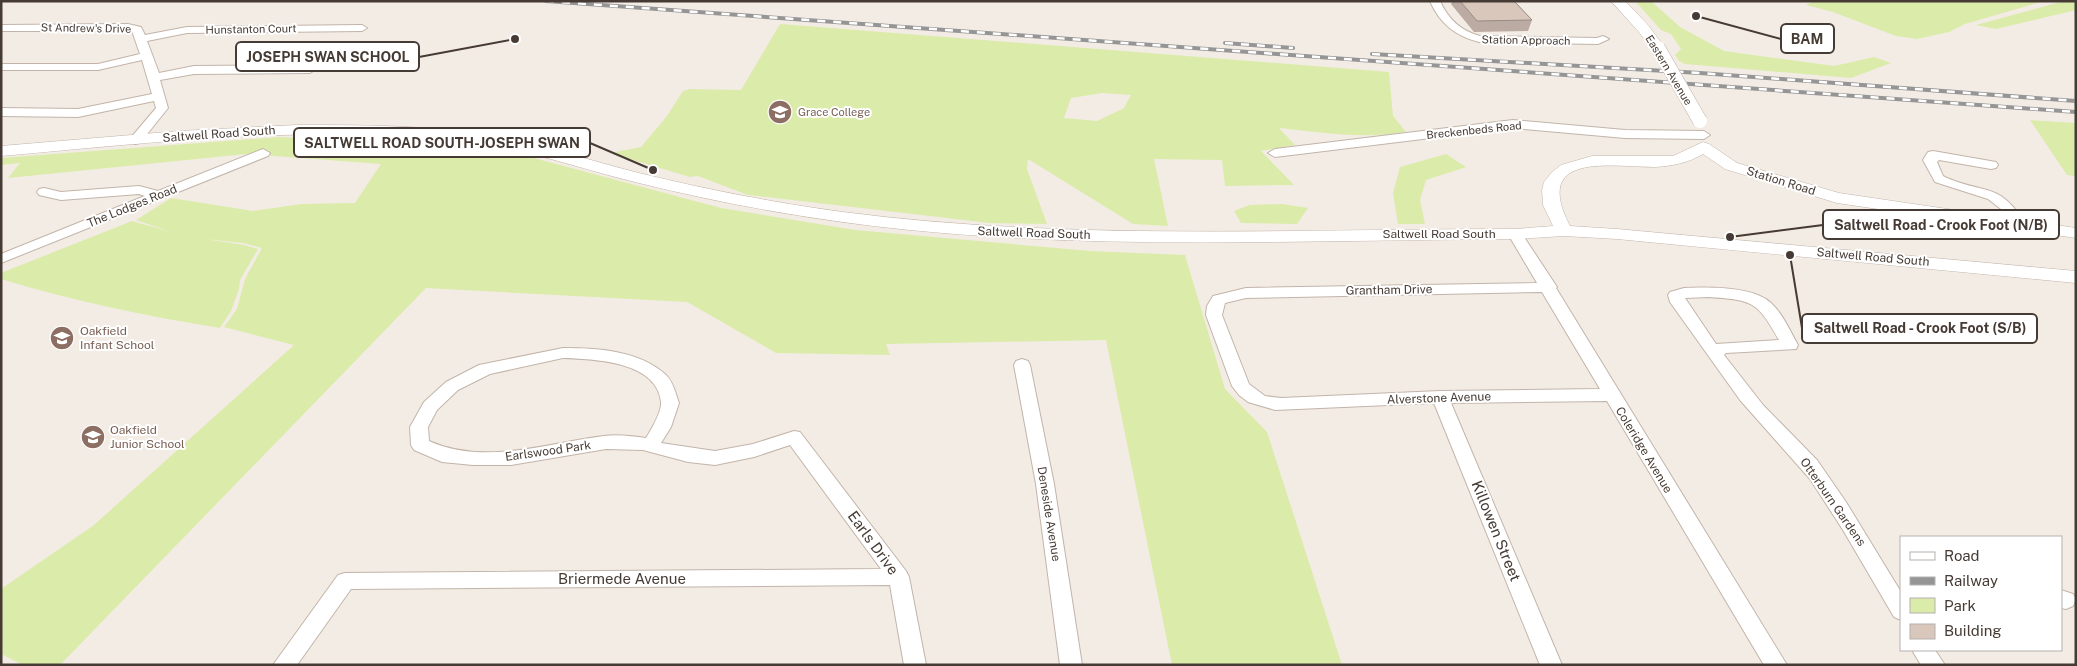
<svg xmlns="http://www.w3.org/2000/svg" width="2077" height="666" font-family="'Public Sans',sans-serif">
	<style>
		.green { fill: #dbebaa; fill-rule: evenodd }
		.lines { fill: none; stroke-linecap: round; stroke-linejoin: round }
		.minor-casing { stroke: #c2b4a9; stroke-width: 2 }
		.tertiary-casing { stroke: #c2b4a9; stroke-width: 1 }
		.minor { fill: #fff; fill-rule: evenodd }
		.tertiary { fill: #fff; fill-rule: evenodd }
		.rail-casing { stroke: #959595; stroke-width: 4 }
		.rail { stroke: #fff; stroke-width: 2.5; stroke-dasharray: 8; stroke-linecap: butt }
		.tertiary-bridge-casing { stroke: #c2b4a9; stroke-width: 15; stroke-linecap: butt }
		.tertiary-bridge { stroke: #fff; stroke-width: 14 }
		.wall { fill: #bbaba2 }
		.building { fill: #d9c7bc; stroke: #988b84 }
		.labels { text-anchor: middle; stroke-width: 4; stroke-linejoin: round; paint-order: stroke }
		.far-street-label { font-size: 11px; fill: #463b34; stroke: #fff }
		.far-education-label { font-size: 11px; fill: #785e54; stroke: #fff; text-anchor: start }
		.street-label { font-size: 12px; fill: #463b34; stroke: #fff }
		.education-label { font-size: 12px; fill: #785e54; stroke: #fff; text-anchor: start }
		.near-street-label { font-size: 15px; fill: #463b34; stroke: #fff }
		.leader { fill: none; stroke: #463b34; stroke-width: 2 }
		.callout-dot { fill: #463b34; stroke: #fff; stroke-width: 2 }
		.callout { fill: #fff; stroke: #463b34; stroke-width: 2 }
		.callout-label { font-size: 14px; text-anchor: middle; font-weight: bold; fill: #463b34 }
	</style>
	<rect width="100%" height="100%" fill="#f3ece4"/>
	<g class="green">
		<path d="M1635,1H1651L1680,27L1724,51L1834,66L1874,57L1891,63L1851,78L1685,64L1679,61L1675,55L1681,49L1671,34L1661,30Z"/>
		<path d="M1813,1H2044L1965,24L1949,32L1917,39L1896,36L1833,12L1806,5Z"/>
		<path d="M2064,1H2076V10L1996,29L1976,25Z"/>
		<path d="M780,24L1389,72L1393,116L1406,132C1360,139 1325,133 1279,128L1295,145L1261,151L1294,185L1225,186L1222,160L1154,159L1168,226L1133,224L1028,159L1027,169L1047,224L990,223L748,195L698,176L690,177L610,153L641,147L667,116L683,91L690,89L741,90ZM1102,93L1131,95L1124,108L1097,121L1064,118L1071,98Z"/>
		<path d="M2030,120L2076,123V176L2067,175Z"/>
		<path d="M280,137L465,147L515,153L721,208L855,230L1090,251L1185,255L1225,389L1267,432L1342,665H1172L1106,340L886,344L890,355L776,353L687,302L426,288L60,665H23L1,654V589L94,525L294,345L224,327L237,309L245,279L262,248L243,243L205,239L244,245L258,249L240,280L239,289L231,311L220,328C146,316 73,301 1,279V273L132,221L171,232L136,220L171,198L253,211L302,204L355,203L381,164L246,154L8,178L20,163L1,165V158Z"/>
		<path d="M1446,154L1466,167L1426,180L1420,200L1425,224H1398L1393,193L1400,167Z"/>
		<path d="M1282,204L1308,208L1297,224L1241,223L1234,211L1250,205Z"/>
	</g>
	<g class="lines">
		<g class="minor-casing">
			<g id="minor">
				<path d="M1430,1H1440C1448,19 1461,31 1480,36L1597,38L1603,36L1609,39L1598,44L1479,42C1456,36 1440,24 1430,1Z"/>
				<path d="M128,24L141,27L145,35L187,27L362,25L367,28L362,31L187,33L147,41L159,73L194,66L310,65L316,69L310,73L194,74L160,80L168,108L140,143L135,144L129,140L156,108L154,101L78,117L1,116V108L78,109L152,94L142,60L98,70H1V64H98L140,54L132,31H1V25Z"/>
				<path d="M1513,120L1625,130L1704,131L1710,135L1704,139L1625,138L1513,128L1275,157L1268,153L1275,149Z"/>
				<path d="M263,149L270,153L268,156L1,263V254L145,196L139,194L61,200L39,195L37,192L39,189L44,188L61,192L139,186L158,191Z"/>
				<path d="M1933,151L1996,162L1998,165L1996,168L1991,169L1939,160L1937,162L1943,176L1947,178C1987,195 1998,181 2026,224L2024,227H2014L2001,209L1988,199L1935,182L1923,160L1928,152Z"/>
				<path d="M1515,230L1520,231L1557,287L1556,288L1787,665H1764L1607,401L1451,403L1562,665H1540L1434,403L1275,410L1248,402L1239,395L1232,386L1206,315L1207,306L1213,296L1246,288L1537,283L1508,234L1510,231ZM1542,292L1600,389L1440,391L1281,398L1265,396L1249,384L1222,315L1225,303L1246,298Z"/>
				<path d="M1684,288C1707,287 1753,286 1771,303C1783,314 1790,331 1798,345L1796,349L1726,353L1724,355L1763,405L1817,460L1846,502L1901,592V620L1894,617L1843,530L1810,479L1740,400L1670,302L1668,295L1670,292ZM1708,297C1753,300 1757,301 1779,340L1716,344L1685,298Z"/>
				<path d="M563,348C597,348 639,350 666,375C673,381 676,395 679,403L671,427L661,443L715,451L753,444L794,431L800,432L906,571L909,577L926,665H904L890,585L351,589L297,665H273L338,575L345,573L881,569L790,445L754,457L715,465L688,462L643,450L606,449L511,465H473L442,462L414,450L411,445L410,427L424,402L446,382L479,365ZM563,358C593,359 657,361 661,402C662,411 651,430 646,438C633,436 617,434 604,436C547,443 484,466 429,441L428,427L437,410L458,390L490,374Z"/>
				<path d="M1022,359L1028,361L1030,365L1054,484L1082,665H1060L1036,484L1014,365L1016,361Z"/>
				<path d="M2061,590L2073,594L2076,599L2073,606L2066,609L2061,608Z"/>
				<path d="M1912,650H1935L1945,665H1921Z"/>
			</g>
		</g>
		<g class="tertiary-casing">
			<g id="tertiary">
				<path d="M1611,1H1625L1648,25L1665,48L1663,51H1653L1638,31Z"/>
				<path d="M297,125C363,125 429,125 494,136C545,145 594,162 643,174C709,190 776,203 843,212C1066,241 1291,229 1515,229L1553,226L1543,205L1542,190L1544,182L1552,172L1561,165L1592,156H1673L1703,142L1709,144L1737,163L1839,193L2076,228V238L1837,203L1725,169L1703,154C1688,163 1672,166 1655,167C1611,167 1531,151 1570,226L1617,229L2076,271V283L1617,239L1564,236L1515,239C1313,240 1111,250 910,230C819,221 728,205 639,183C584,170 531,150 475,143C318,123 158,142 1,156V146L179,131Z"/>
			</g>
		</g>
		<use href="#minor" class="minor"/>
		<use href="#tertiary" class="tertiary"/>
		<g class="rail-casing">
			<g id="rail">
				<path d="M546,1L2076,112"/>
				<path d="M1225,43L1293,48"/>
				<path d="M1372,54L1700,73L2076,101"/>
			</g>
		</g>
		<use href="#rail" class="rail"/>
		<g class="tertiary-bridge-casing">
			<path id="tertiary-bridge" d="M1658,48L1700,121"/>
		</g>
		<use href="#tertiary-bridge" class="tertiary-bridge"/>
	</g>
	<path class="wall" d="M1452,1H1514L1532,20L1528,31L1474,32L1451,4Z"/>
	<path class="building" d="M1460,1H1514L1532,20L1477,21Z"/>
	<defs>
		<g id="school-disc" transform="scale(1.25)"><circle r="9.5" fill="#8d6e63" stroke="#fff"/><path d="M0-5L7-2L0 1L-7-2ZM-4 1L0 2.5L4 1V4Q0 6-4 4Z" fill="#fff"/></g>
	</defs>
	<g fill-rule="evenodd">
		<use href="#school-disc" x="780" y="112"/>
		<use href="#school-disc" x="62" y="338"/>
		<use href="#school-disc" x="93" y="437"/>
	</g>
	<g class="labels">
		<g class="far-street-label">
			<text transform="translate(86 28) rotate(1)" y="4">St Andrew's Drive</text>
			<text transform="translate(251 29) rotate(-1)" y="4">Hunstanton Court</text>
			<text transform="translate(1526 40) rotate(1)" y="4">Station Approach</text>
			<text transform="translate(1669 70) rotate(59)" y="4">Eastern Avenue</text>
			<text transform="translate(1474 130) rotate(-6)" y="4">Breckenbeds Road</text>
		</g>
		<g class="far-education-label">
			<text x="798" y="116">Grace College</text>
		</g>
		<g class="street-label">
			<text transform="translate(219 134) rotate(-4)" y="4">Saltwell Road South</text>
			<text transform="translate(1781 181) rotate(17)" y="4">Station Road</text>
			<text transform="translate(132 206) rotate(-22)" y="4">The Lodges Road</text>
			<text transform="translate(1034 233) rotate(2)" y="4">Saltwell Road South</text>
			<text x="1439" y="238">Saltwell Road South</text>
			<text transform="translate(1873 257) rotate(5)" y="4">Saltwell Road South</text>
			<text transform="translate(1389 290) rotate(-1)" y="4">Grantham Drive</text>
			<text transform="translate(1439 398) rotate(-2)" y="4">Alverstone Avenue</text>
			<text transform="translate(1644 450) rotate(59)" y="4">Coleridge Avenue</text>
			<text transform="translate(548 451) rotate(-8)" y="4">Earlswood Park</text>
			<text transform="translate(1833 502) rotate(55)" y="4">Otterburn Gardens</text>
			<text transform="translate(1049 514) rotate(81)" y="4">Deneside Avenue</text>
		</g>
		<g class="education-label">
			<text x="80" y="335">Oakfield<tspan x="80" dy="14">Infant School</tspan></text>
			<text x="110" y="434">Oakfield<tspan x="110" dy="14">Junior School</tspan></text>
		</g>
		<g class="near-street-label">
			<text transform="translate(1496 531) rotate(68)" y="5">Killowen Street</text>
			<text transform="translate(873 543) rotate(54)" y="5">Earls Drive</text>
			<text x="622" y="584">Briermede Avenue</text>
		</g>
	</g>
	<path class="leader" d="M1696 16L1781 39M515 39L419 57M653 170L590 143M1730 237L1823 225M1790 255L1802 328"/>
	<g class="callout-dot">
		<circle cx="1696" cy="16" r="5"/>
		<circle cx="515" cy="39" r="5"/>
		<circle cx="653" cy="170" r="5"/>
		<circle cx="1730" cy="237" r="5"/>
		<circle cx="1790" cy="255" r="5"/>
	</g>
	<g class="callout">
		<rect x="1781" y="24" width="53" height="29" rx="5"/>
		<rect x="236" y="42" width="183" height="29" rx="5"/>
		<rect x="294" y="128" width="296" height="29" rx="5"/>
		<rect x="1823" y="210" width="236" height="29" rx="5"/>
		<rect x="1802" y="314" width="235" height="29" rx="5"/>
	</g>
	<g class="callout-label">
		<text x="1807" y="44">BAM</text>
		<text x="328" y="62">JOSEPH SWAN SCHOOL</text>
		<text x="442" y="148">SALTWELL ROAD SOUTH-JOSEPH SWAN</text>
		<text x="1941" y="230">Saltwell Road - Crook Foot (N/B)</text>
		<text x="1920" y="333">Saltwell Road - Crook Foot (S/B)</text>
	</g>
	<rect width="2077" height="666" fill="none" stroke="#463b34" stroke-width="5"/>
	<rect x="1900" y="536" width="162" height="115" fill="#ffffff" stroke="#b5b1ae"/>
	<rect x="1910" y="552" width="25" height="8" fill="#ffffff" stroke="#b5b1ae"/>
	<text x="1944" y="561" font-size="15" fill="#463b34">Road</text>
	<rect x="1910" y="577" width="25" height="8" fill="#959595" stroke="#b5b1ae"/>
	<text x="1944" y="586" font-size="15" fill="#463b34">Railway</text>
	<rect x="1910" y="598" width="25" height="15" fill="#dbebaa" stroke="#b5b1ae"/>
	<text x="1944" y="611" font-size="15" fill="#463b34">Park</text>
	<rect x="1910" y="624" width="25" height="15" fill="#d9c7bc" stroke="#b5b1ae"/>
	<text x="1944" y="636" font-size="15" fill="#463b34">Building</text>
</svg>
